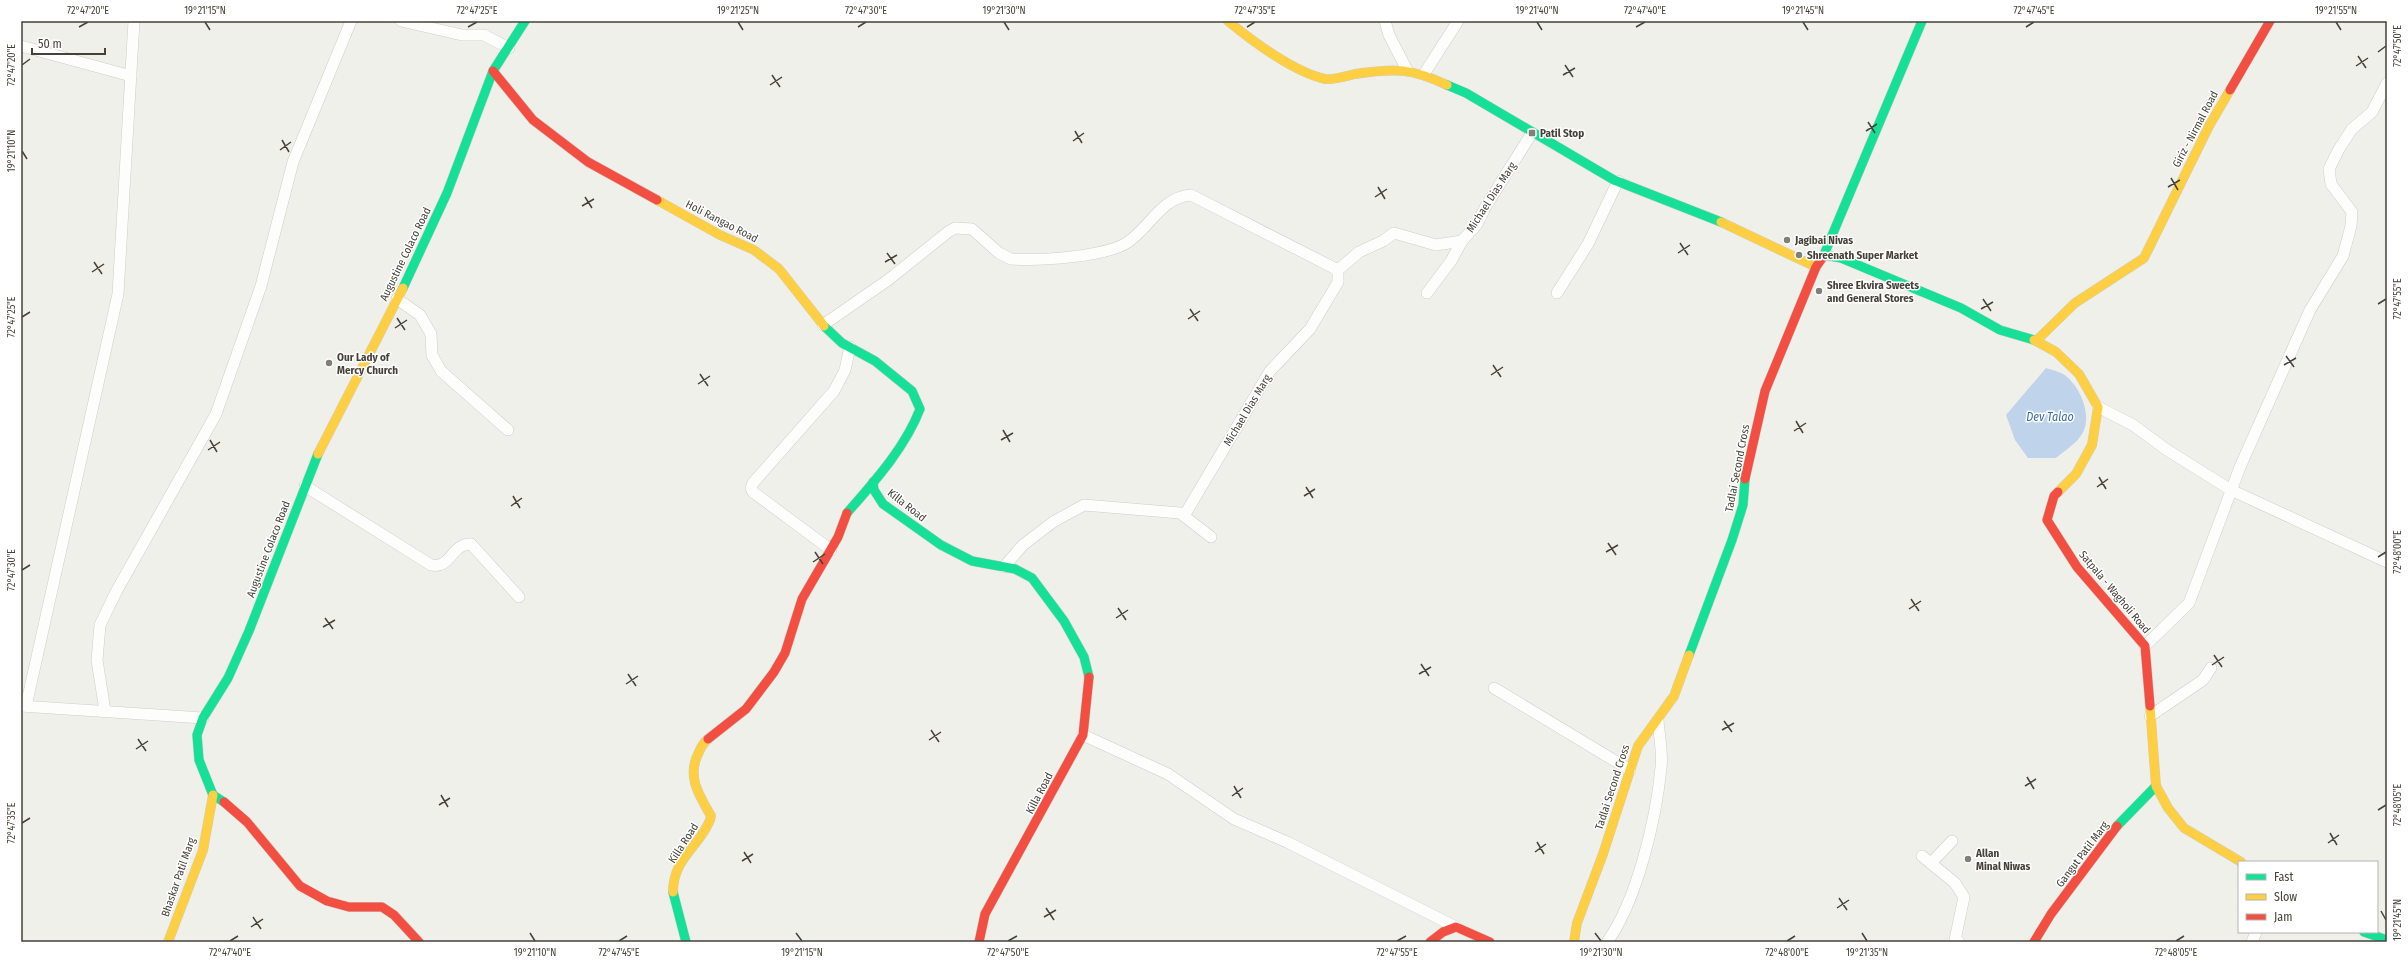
<svg xmlns="http://www.w3.org/2000/svg" width="2408" height="963" font-family="'Fira Sans Condensed',sans-serif">
	<style>
		.water { fill: #bfd4ea }
		.lines { fill: none; stroke-linecap: round; stroke-linejoin: round }
		.street-casing { stroke: #cecdc9; stroke-width: 12 }
		.fast-casing { stroke: #cecdc2; stroke-width: 10 }
		.slow-casing { stroke: #cecdc2; stroke-width: 10 }
		.jam-casing { stroke: #cecdc2; stroke-width: 10 }
		.street { stroke: #fdfdfc; stroke-width: 11 }
		.fast { stroke: #16e098; stroke-width: 9 }
		.slow { stroke: #ffcf43; stroke-width: 9 }
		.jam { stroke: #f24e42; stroke-width: 9 }
		.ticks { fill: none; stroke: #454238; stroke-width: 1.5 }
		.poi-dot { fill: #817f77; stroke: #fff; stroke-width: 1.5 }
		.labels { text-anchor: middle; stroke-width: 3; stroke-linejoin: round; paint-order: stroke }
		.street-label { font-size: 11px; fill: #454238; stroke: #fff }
		.poi-label { font-size: 11px; font-weight: bold; fill: #454238; stroke: #fff; text-anchor: start }
		.water-label { font-size: 12px; font-style: italic; fill: #3a6ca8; stroke: #fff }
		.neatline { fill: none; stroke: #454238; stroke-width: 1.5 }
		.ticks-label { font-size: 10px; text-anchor: middle; fill: #454238 }
	</style>
	<rect width="100%" height="100%" fill="#f0f0eb"/>
	<path class="water" d="M2046,368C2052,370 2061,372 2066,376C2082,389 2094,420 2080,437C2074,445 2064,451 2056,458H2028L2015,440L2006,415Z"/>
	<g class="lines">
		<g class="street-casing">
			<g id="street">
				<path d="M401,21L462,35H484L509,48"/>
				<path d="M1385,21L1389,35L1407,70"/>
				<path d="M21,46L131,76"/>
				<path d="M1424,74L1458,21"/>
				<path d="M1427,293L1451,261L1462,241"/>
				<path d="M1557,293L1588,244L1618,181"/>
				<path d="M397,299L420,315L431,334L432,355L441,371L508,430"/>
				<path d="M823,325L888,280L948,232L955,228L972,229L999,253L1011,259C1038,261 1106,257 1128,242C1150,227 1162,197 1191,195L1338,270"/>
				<path d="M2098,407L2133,425L2167,450L2231,490L2387,562"/>
				<path d="M305,486L431,565C450,570 452,543 471,544L519,597"/>
				<path d="M1184,516L1270,371L1310,329L1338,282V270L1359,252L1383,241L1394,233L1436,245L1462,241L1477,224L1486,206L1532,133"/>
				<path d="M831,550L753,492L751,488L753,483L834,391L845,370L850,347"/>
				<path d="M1004,567L1023,545L1053,522L1084,505L1180,513L1211,537"/>
				<path d="M2145,646L2189,603L2240,467L2310,310L2343,256L2351,226L2352,212L2331,184L2329,169L2339,149L2352,129L2372,112L2387,83"/>
				<path d="M1494,688L1630,770"/>
				<path d="M21,706L203,718"/>
				<path d="M26,706L118,294L134,21"/>
				<path d="M105,711L97,660L100,625L116,592L216,414L261,286L293,162L351,21"/>
				<path d="M2150,716L2203,680L2211,668"/>
				<path d="M1083,735L1168,774L1234,819L1287,842L1456,927"/>
				<path d="M1922,856L1955,883L1964,897L1955,940L1959,942"/>
				<path d="M1931,863L1952,841"/>
				<path d="M1607,942C1637,901 1656,819 1661,768C1663,753 1659,735 1658,720"/>
				<path d="M2252,942L2256,932"/>
			</g>
		</g>
		<g class="fast-casing">
			<g id="fast">
				<path d="M1447,85L1466,93L1614,180L1721,222"/>
				<path d="M1824,255L1841,258L1961,308L2000,330L2034,340"/>
				<path d="M1823,257L1922,21"/>
				<path d="M403,288L447,193L493,71L525,21"/>
				<path d="M824,326L842,343L875,361L912,391L920,409C905,448 874,482 847,513"/>
				<path d="M873,482L874,490L883,504L941,545L972,561L1015,569L1032,578L1064,621L1084,657L1089,677"/>
				<path d="M1689,655L1732,540L1743,505L1745,479"/>
				<path d="M224,802L213,795L199,760L197,735L203,718L228,678L249,631L318,454"/>
				<path d="M2117,826L2156,786"/>
				<path d="M673,892L686,942"/>
				<path d="M2364,932L2387,940"/>
			</g>
		</g>
		<g class="slow-casing">
			<g id="slow">
				<path d="M1228,21C1252,41 1294,72 1325,79C1333,80 1347,76 1355,74C1395,68 1411,68 1447,85"/>
				<path d="M657,200L720,235L754,250L779,269L824,326"/>
				<path d="M1721,222L1816,267"/>
				<path d="M2034,340L2056,352L2079,374L2098,407L2092,445L2076,474L2058,492"/>
				<path d="M2036,341L2075,303L2144,258L2209,126L2230,90"/>
				<path d="M318,454L403,288"/>
				<path d="M2150,706L2156,786L2168,808L2184,828L2241,862"/>
				<path d="M673,892C673,858 700,846 710,820L711,816C699,795 686,776 699,752C701,747 703,743 708,739"/>
				<path d="M168,942L203,850L213,795"/>
				<path d="M1574,942L1577,923L1603,854L1638,746L1674,696L1689,655"/>
			</g>
		</g>
		<g class="jam-casing">
			<g id="jam">
				<path d="M493,71L533,120L588,162L657,200"/>
				<path d="M2230,90L2270,21"/>
				<path d="M1745,479L1765,391L1816,267L1823,257"/>
				<path d="M2058,492L2054,496L2047,520L2077,567L2145,646L2150,706"/>
				<path d="M708,739L746,709L774,672L785,653L802,599L838,537L847,513"/>
				<path d="M224,802L247,822L300,886L327,901L349,907H382L394,915L419,942"/>
				<path d="M979,942L985,914L1083,735L1089,677"/>
				<path d="M1430,942L1443,932L1456,927L1490,942"/>
				<path d="M2034,942L2051,914L2117,826"/>
			</g>
		</g>
		<use href="#street" class="street"/>
		<use href="#fast" class="fast"/>
		<use href="#slow" class="slow"/>
		<use href="#jam" class="jam"/>
	</g>
	<path class="ticks" d="M205,22L210,30M738,22L743,30M1004,22L1009,30M1537,22L1542,30M1803,22L1808,30M2336,22L2341,30M79,27L88,22M468,27L477,22M858,27L866,22M1247,27L1255,22M1636,27L1645,22M2026,27L2034,22M2378,52L2386,46M2358,56L2366,68M22,65L30,59M1565,65L1573,77M2356,66L2368,58M772,75L780,87M1563,75L1575,68M770,85L782,77M1868,122L1875,133M1075,131L1082,143M1866,131L1877,124M282,140L289,152M1073,141L1084,133M280,150L291,142M22,151L27,159M2171,178L2178,190M1378,187L1385,199M2168,187L2180,180M585,197L592,208M1375,197L1387,189M582,206L594,199M1680,243L1688,255M887,253L895,264M1678,253L1690,245M94,262L102,274M885,262L897,255M92,272L104,264M1983,299L1991,311M2378,304L2386,299M1190,309L1198,321M1981,309L1993,302M22,317L30,312M397,318L405,330M1188,319L1200,311M395,328L407,320M2286,356L2294,367M1493,365L1501,377M2284,365L2296,358M700,374L708,386M1491,375L1503,367M698,384L710,376M1796,421L1803,433M1003,430L1010,442M1794,431L1806,423M210,440L217,452M1001,440L1013,433M208,450L220,442M2099,477L2106,489M1306,487L1313,498M2097,487L2108,479M513,496L520,508M1304,496L1315,489M511,506L522,498M1608,543L1616,555M815,552L823,564M1606,552L1618,545M2378,557L2386,552M813,562L825,554M22,570L30,565M1911,599L1919,611M1118,608L1126,620M1909,609L1921,601M325,618L333,629M1116,618L1128,610M323,627L335,620M2214,655L2222,667M1421,664L1429,676M2212,665L2224,657M628,674L636,686M1419,674L1431,667M626,684L638,676M1724,721L1732,732M931,730L939,742M1722,730L1734,723M138,739L146,751M929,740L941,732M136,749L148,741M2027,777L2034,789M1234,786L1241,798M2025,786L2036,779M441,795L448,807M1232,796L1243,788M439,805L450,798M2378,810L2386,805M22,823L30,818M2330,833L2337,845M1537,842L1544,854M2328,843L2339,835M744,852L751,863M1535,852L1546,844M742,861L753,854M1839,898L1847,910M1046,908L1054,920M1837,908L1849,900M2381,911L2386,920M253,917L261,929M1044,917L1056,910M251,927L263,919M530,933L535,941M796,933L802,941M1595,933L1601,941M1862,933L1867,941M230,941L238,936M619,941L627,936M1008,941L1017,936M1397,941L1406,936M1787,941L1795,936M2176,941L2184,936"/>
	<g class="poi-dot">
		<rect x="1528" y="129" width="8" height="8" rx="2"/>
		<circle cx="1787" cy="240" r="4"/>
		<circle cx="1799" cy="255" r="4"/>
		<circle cx="1819" cy="291" r="4"/>
		<circle cx="329" cy="363" r="4"/>
		<circle cx="1968" cy="859" r="4"/>
	</g>
	<g class="labels">
		<g class="street-label">
			<text transform="translate(2195 129) rotate(-62)" y="4">Giriz - Nirmal Road</text>
			<text transform="translate(1491 197) rotate(-57)" y="4">Michael Dias Marg</text>
			<text transform="translate(722 221) rotate(27)" y="4">Holi Rangao Road</text>
			<text transform="translate(405 254) rotate(-64)" y="4">Augustine Colaco Road</text>
			<text transform="translate(1247 410) rotate(-59)" y="4">Michael Dias Marg</text>
			<text transform="translate(1737 468) rotate(-79)" y="4">Tadlai Second Cross</text>
			<text transform="translate(907 505) rotate(38)" y="4">Killa Road</text>
			<text transform="translate(268 549) rotate(-69)" y="4">Augustine Colaco Road</text>
			<text transform="translate(2115 592) rotate(50)" y="4">Satpala - Wagholi Road</text>
			<text transform="translate(1612 787) rotate(-72)" y="4">Tadlai Second Cross</text>
			<text transform="translate(1039 793) rotate(-62)" y="4">Killa Road</text>
			<text transform="translate(683 843) rotate(-57)" y="4">Killa Road</text>
			<text transform="translate(2082 854) rotate(-53)" y="4">Gangut Patil Marg</text>
			<text transform="translate(178 877) rotate(-71)" y="4">Bhaskar Patil Marg</text>
		</g>
		<g class="poi-label">
			<text x="1540" y="137">Patil Stop</text>
			<text x="1795" y="244">Jagibai Nivas</text>
			<text x="1807" y="259">Shreenath Super Market</text>
			<text x="1827" y="289">Shree Ekvira Sweets<tspan x="1827" dy="13">and General Stores</tspan></text>
			<text x="337" y="361">Our Lady of<tspan x="337" dy="13">Mercy Church</tspan></text>
			<text x="1976" y="857">Allan<tspan x="1976" dy="13">Minal Niwas</tspan></text>
		</g>
		<g class="water-label">
			<text x="2050" y="421">Dev Talao</text>
		</g>
	</g>
	<rect width="2408" height="963" fill="none" stroke="#ffffff" stroke-width="44"/>
	<rect x="2238" y="861" width="140" height="72" fill="#ffffff" stroke="#b5b3af"/>
	<rect x="2246" y="874" width="20" height="6" fill="#16e098" stroke="#b5b3af"/>
	<text x="2274" y="881" font-size="12" fill="#454238">Fast</text>
	<rect x="2246" y="894" width="20" height="6" fill="#ffcf43" stroke="#b5b3af"/>
	<text x="2274" y="901" font-size="12" fill="#454238">Slow</text>
	<rect x="2246" y="914" width="20" height="6" fill="#f24e42" stroke="#b5b3af"/>
	<text x="2274" y="921" font-size="12" fill="#454238">Jam</text>
	<path d="M32 48v6h73v-6" fill="none" stroke="#454238" stroke-width="2"/>
	<text x="38" y="48" font-size="12" fill="#454238" stroke="#ffffff" stroke-width="3" paint-order="stroke">50 m</text>
	<rect x="22" y="22" width="2364" height="919" class="neatline"/>
	<g class="ticks-label">
		<text x="88" y="14">72°47'20"E</text>
		<text x="205" y="14">19°21'15"N</text>
		<text x="477" y="14">72°47'25"E</text>
		<text x="738" y="14">19°21'25"N</text>
		<text x="866" y="14">72°47'30"E</text>
		<text x="1004" y="14">19°21'30"N</text>
		<text x="1255" y="14">72°47'35"E</text>
		<text x="1537" y="14">19°21'40"N</text>
		<text x="1645" y="14">72°47'40"E</text>
		<text x="1803" y="14">19°21'45"N</text>
		<text x="2034" y="14">72°47'45"E</text>
		<text x="2336" y="14">19°21'55"N</text>
		<text transform="translate(2397 46) rotate(-90)" y="4">72°47'50"E</text>
		<text transform="translate(11 65) rotate(-90)" y="4">72°47'20"E</text>
		<text transform="translate(11 151) rotate(-90)" y="4">19°21'10"N</text>
		<text transform="translate(2397 299) rotate(-90)" y="4">72°47'55"E</text>
		<text transform="translate(11 317) rotate(-90)" y="4">72°47'25"E</text>
		<text transform="translate(2397 552) rotate(-90)" y="4">72°48'00"E</text>
		<text transform="translate(11 570) rotate(-90)" y="4">72°47'30"E</text>
		<text transform="translate(2397 805) rotate(-90)" y="4">72°48'05"E</text>
		<text transform="translate(11 823) rotate(-90)" y="4">72°47'35"E</text>
		<text transform="translate(2397 920) rotate(-90)" y="4">19°21'45"N</text>
		<text x="230" y="956">72°47'40"E</text>
		<text x="535" y="956">19°21'10"N</text>
		<text x="619" y="956">72°47'45"E</text>
		<text x="802" y="956">19°21'15"N</text>
		<text x="1008" y="956">72°47'50"E</text>
		<text x="1397" y="956">72°47'55"E</text>
		<text x="1601" y="956">19°21'30"N</text>
		<text x="1787" y="956">72°48'00"E</text>
		<text x="1867" y="956">19°21'35"N</text>
		<text x="2176" y="956">72°48'05"E</text>
	</g>
</svg>
